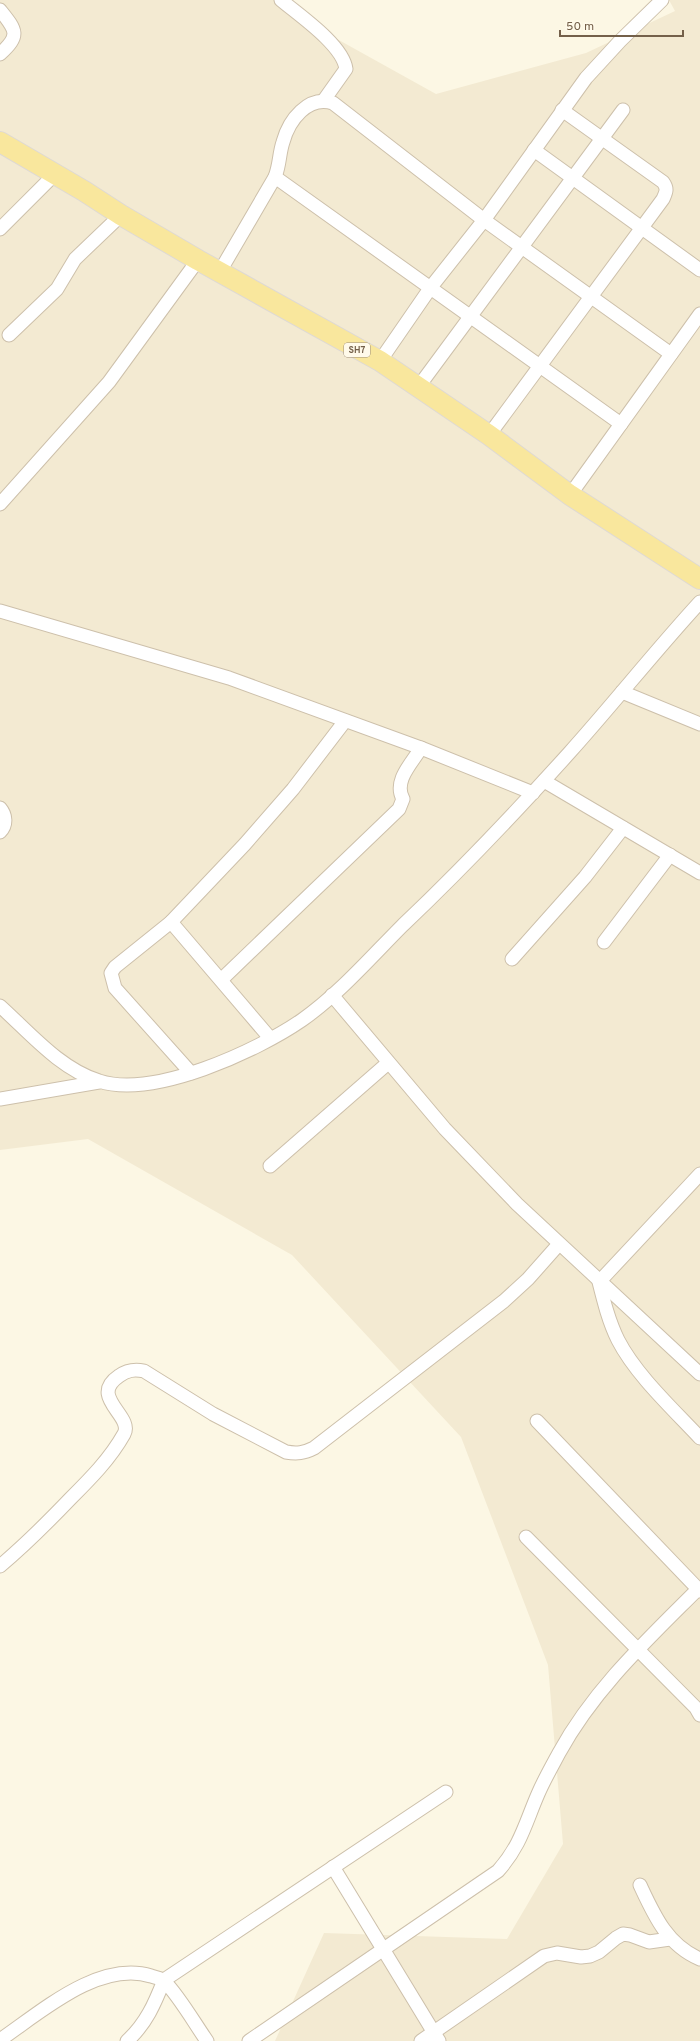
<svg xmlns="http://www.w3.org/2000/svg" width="700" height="2041" font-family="Overpass,sans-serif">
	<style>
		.residential { fill: #f3ead2 }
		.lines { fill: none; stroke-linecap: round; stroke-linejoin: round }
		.minor-casing { stroke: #cdc0ab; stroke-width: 15 }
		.primary-casing { stroke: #ded9d4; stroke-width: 22 }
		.minor { stroke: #fff; stroke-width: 13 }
		.primary { stroke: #f9e79d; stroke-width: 20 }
		.labels { text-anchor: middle; stroke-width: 3; stroke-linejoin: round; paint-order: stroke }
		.shield { fill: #fffaea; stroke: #9e8e7a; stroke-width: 1 }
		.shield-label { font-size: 9px; font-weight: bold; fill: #74604a }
	</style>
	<rect width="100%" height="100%" fill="#fcf7e4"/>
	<path class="residential" d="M0,0H286L310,24L436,94L586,53L675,11L669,0H700V2041H275L324,1933L507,1939L563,1844L548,1665L461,1437L292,1255L88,1139L0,1150Z"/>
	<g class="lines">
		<g class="minor-casing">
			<g id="minor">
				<path d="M281,0C299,15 343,45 346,69L324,100"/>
				<path d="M0,10C16,30 21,35 0,54"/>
				<path d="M534,150L700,270"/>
				<path d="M275,177L621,424"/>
				<path d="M0,229L55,174"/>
				<path d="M219,273L275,177C280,164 279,154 283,142C289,120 308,95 333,103L484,220L671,354"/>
				<path d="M9,335L57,289L75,259L121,215"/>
				<path d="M380,361L431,287L484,220L586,78L620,41L662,0"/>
				<path d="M419,386L623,110"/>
				<path d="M489,435L663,199C666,192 668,189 663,182L562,110"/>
				<path d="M570,495L700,314"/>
				<path d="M0,504L109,382L198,260"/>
				<path d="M0,611L229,678L421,748L533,793"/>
				<path d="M622,692L700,724"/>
				<path d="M544,781L700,873"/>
				<path d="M0,808C6,815 7,825 0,832"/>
				<path d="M171,922L270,1038"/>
				<path d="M604,942L670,855"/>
				<path d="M512,959L585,877L623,828"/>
				<path d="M222,979L399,809L403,799C393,781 412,763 421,748"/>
				<path d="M332,995L445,1129L517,1204L700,1374"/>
				<path d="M0,1006C30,1033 60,1069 99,1081C153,1099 257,1051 302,1020C339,994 371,957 403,925C461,870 516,812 570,752C614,703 655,651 700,602"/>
				<path d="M191,1073L115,988L111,973L115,967L171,922L245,844L293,789L345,721"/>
				<path d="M0,1099L99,1082"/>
				<path d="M270,1166L388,1063"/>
				<path d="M700,1174L599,1282C604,1302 609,1322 618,1340C636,1375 673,1409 700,1438"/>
				<path d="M537,1421L700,1591"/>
				<path d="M526,1537L696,1708L700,1715"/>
				<path d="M0,1566C25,1545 47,1523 70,1499C90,1479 110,1459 124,1434C134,1416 88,1397 119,1376C127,1370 134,1369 144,1371L213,1414L286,1452C297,1454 304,1453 314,1448L504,1301L528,1279L559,1244"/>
				<path d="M333,1867L439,2041"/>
				<path d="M640,1885C654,1915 667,1945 700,1959"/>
				<path d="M0,2040C41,2012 99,1960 151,1976C156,1978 162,1978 165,1982C179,1996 195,2024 207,2041"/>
				<path d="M127,2041C146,2024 155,2003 164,1980L446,1792"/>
				<path d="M249,2041L498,1871C521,1845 525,1824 538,1794C544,1780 552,1766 559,1753C594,1689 647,1640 698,1589"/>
				<path d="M421,2041L544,1956L557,1953L581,1957L590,1956L599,1952L616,1938L623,1934L630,1935L649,1942L670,1939"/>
			</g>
		</g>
		<g class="primary-casing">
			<path id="primary" d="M0,142L84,191L121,215L198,260L380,361L489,435L570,495L700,579"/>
		</g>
		<use href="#minor" class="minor"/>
		<use href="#primary" class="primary"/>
	</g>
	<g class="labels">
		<rect class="shield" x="344" y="343" width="26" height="14" rx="3"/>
		<g class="shield-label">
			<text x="357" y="353">SH7</text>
		</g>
	</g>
	<path d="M560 30v6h123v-6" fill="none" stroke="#74604a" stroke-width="2"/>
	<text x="566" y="30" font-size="12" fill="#74604a" stroke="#fffaea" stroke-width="3" paint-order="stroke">50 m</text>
</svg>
